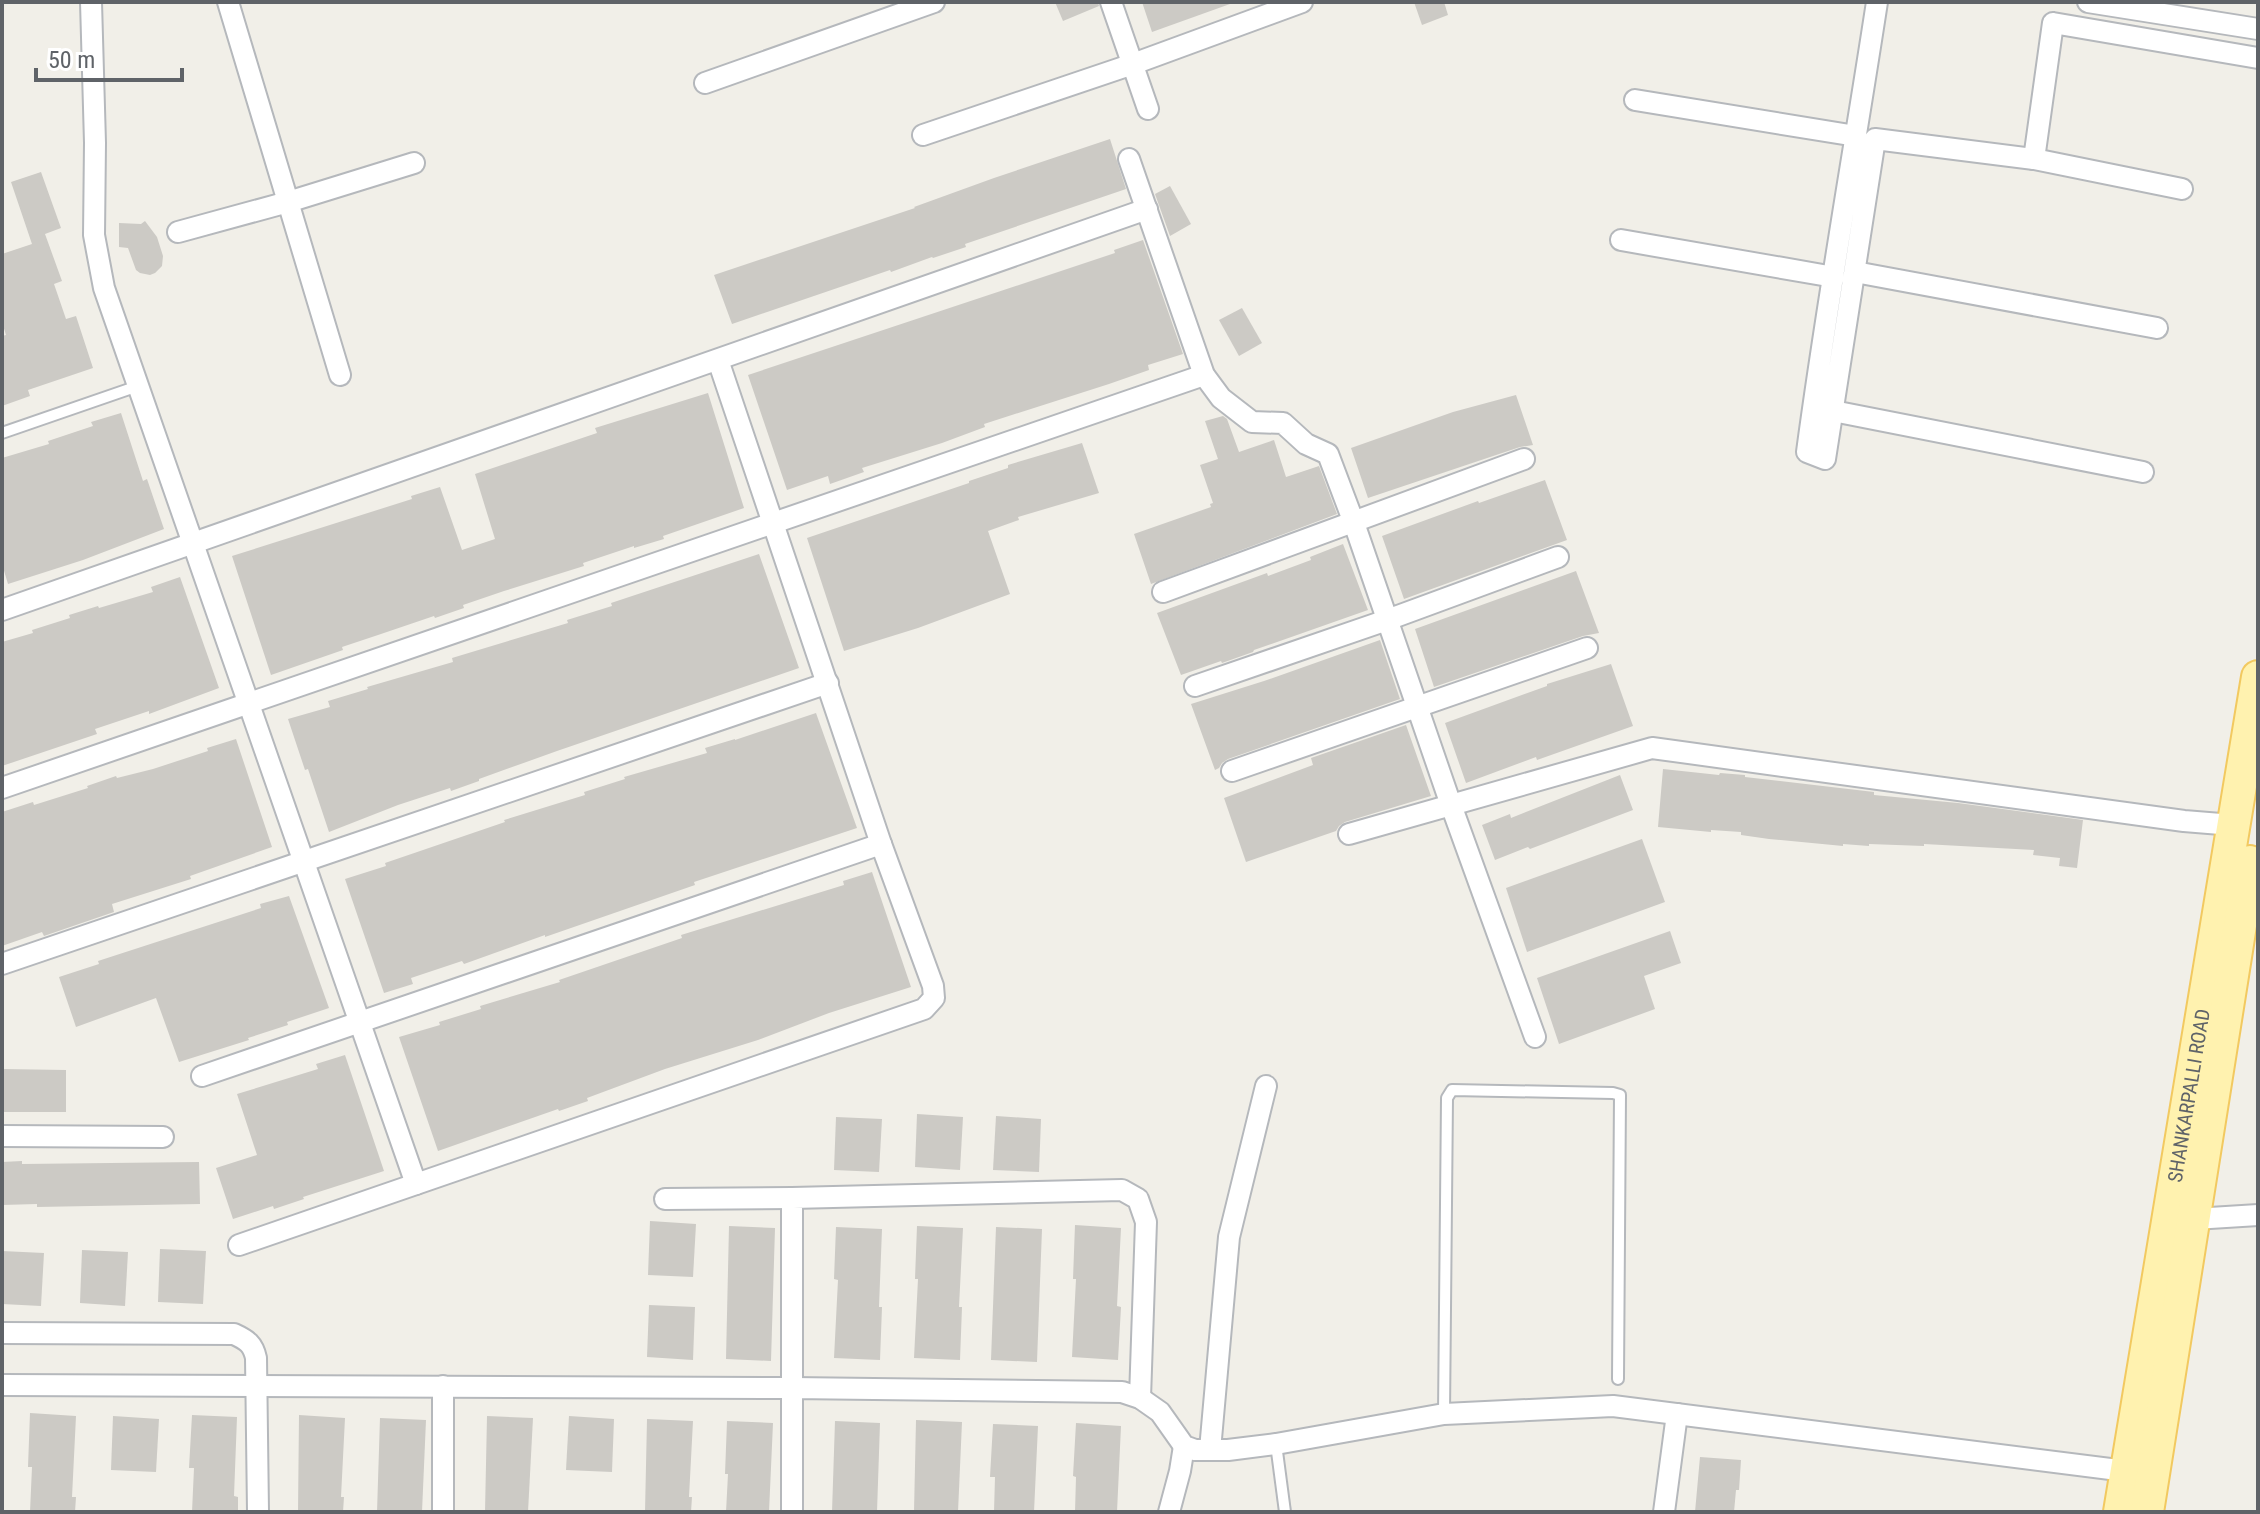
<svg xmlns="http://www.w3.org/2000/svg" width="2260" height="1514" font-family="'Roboto Condensed',sans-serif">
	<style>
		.building { fill: #cccac5 }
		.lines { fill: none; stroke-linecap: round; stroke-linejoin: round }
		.lane-casing { stroke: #b5b8bc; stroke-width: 14 }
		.street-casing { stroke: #b5b8bc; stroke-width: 24 }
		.primary-casing { stroke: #f2c960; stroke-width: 36 }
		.lane { stroke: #fff; stroke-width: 10 }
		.street { stroke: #fff; stroke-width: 20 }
		.primary { stroke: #fff2af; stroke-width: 32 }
		.labels { text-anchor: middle; stroke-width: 7; stroke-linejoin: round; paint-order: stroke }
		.street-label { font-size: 20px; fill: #5f6368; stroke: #fff }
	</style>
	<rect width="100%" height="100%" fill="#f1efe8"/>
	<g class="building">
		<path d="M1055,2H1098L1099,6L1063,21Z"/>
		<path d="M1142,2H1230V4L1152,32Z"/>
		<path d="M1414,2H1444L1448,15L1422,25Z"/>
		<path d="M1110,139L1126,189L965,244L966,247L933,258L932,257L891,272L890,270L732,324L714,275L915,208L914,207L994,178Z"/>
		<path d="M41,172L61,228L45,234L62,281L54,284L66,319L76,316L93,368L28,390L30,396L2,406V336L6,335L2,322V254L32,244L11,182Z"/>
		<path d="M1170,186L1191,224L1170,236L1155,194Z"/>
		<path d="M145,221L157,237L163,256L162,266L155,273L150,275L140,273L136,270L128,248L119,247V223L141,224Z"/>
		<path d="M1143,240L1183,354L1148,365L1149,370L1109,384L984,424L985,427L942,443L862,468L864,472L830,484L828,476L787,490L748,375L1115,253L1114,250Z"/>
		<path d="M1242,308L1262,343L1239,356L1219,320Z"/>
		<path d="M708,393L744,508L663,536L664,539L634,548V546L583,563L584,566L504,591L463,605L464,608L435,618L434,616L381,634L342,647L343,650L271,675L232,556L412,499L411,496L440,487L462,550L495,539L475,474L597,433L595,428Z"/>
		<path d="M1516,395L1533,445L1520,447L1368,498L1351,448L1453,412Z"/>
		<path d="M121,413L143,481L147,479L164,529L83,560L8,584L2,564V458L49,444L48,441L93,426L91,422Z"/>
		<path d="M1223,416L1227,419L1239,452L1274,440L1286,477L1319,466L1337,514L1151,584L1134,534L1211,507L1210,504L1213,503L1200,465L1218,459L1205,421Z"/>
		<path d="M1082,443L1099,493L1018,517L1019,520L988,531L1010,594L918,628L844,651L807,538L969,483V481L1008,468V465Z"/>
		<path d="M1545,480L1567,540L1404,599L1382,536L1478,501L1479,503Z"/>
		<path d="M1343,544L1368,610L1254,650L1253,652L1222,663L1221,661L1181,675L1157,613L1267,573L1268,576L1311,560L1310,557L1315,555Z"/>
		<path d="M759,554L799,668L557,751L479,779V781L451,791L450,788L398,805L329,832L308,769L305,770L288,719L330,707L328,701L368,689L367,687L453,662L452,658L568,623L567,620L612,606L611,603Z"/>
		<path d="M1576,571L1599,633L1583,636L1434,687L1415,629Z"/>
		<path d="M180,577L219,688L149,714V711L95,729L97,734L2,766V642L33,633L32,630L70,618L69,615L98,606L99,608L153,592L151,587Z"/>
		<path d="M1380,640L1400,699L1228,759L1222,763L1219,768L1215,770L1191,704L1264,681Z"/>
		<path d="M1611,664L1633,726L1537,760L1536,757L1466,783L1445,723L1547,686V684Z"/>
		<path d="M816,713L857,828L694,882L695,885L545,937V935L464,964L462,961L411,978L413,984L384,993L345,879L386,866L385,863L505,822L504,820L585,795L584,792L625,779L624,777L707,753L705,748L735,739V740Z"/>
		<path d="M1406,725L1431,796L1345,822L1339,826L1336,831L1246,862L1224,798L1313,765L1311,758Z"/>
		<path d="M236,739L272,847L190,876L191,879L112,904L114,912L44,936L42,932L2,946V812L33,802L34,805L88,788L87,786L116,776L117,778L153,769L208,751L207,748Z"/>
		<path d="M1663,769L1719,775L1720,773L1745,775V777L1771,780L1874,792V795L1958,803L2083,820L2077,868L2059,866L2060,858L2033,855L2034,850L1924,844V846L1869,844V846L1843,844V846L1769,839L1741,835V832L1711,830V832L1658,827Z"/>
		<path d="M1620,775L1633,810L1530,849L1528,847L1495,860L1482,825L1510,814L1511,818Z"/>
		<path d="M1642,839L1665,902L1527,952L1506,888Z"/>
		<path d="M872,872L911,987L829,1013L758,1040L665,1069L587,1098L588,1101L559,1111L558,1109L438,1151L399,1037L440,1025L439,1022L481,1009L480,1006L560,982L559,980L682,938L681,935L844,885L843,881Z"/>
		<path d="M289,896L329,1008L287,1022L288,1025L248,1038L249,1040L179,1062L156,998L76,1027L59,977L99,964L98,961L261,908L260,904Z"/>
		<path d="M1670,931L1681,963L1644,976L1655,1009L1559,1044L1537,978Z"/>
		<path d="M345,1055L384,1171L303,1197L304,1199L274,1209L273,1206L233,1219L216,1168L257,1155L237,1094L318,1069L316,1064Z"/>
		<path d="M2,1069L66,1070V1112H2Z"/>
		<path d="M917,1114L963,1117L960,1170L915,1167Z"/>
		<path d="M996,1116L1041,1119L1039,1172L993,1170Z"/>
		<path d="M836,1117L882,1119L879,1172L834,1170Z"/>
		<path d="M22,1161V1164L199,1162L200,1204L37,1207V1204L2,1205V1162Z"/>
		<path d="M650,1221L696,1224L693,1277L648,1275Z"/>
		<path d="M1075,1225L1121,1228L1117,1306L1121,1307L1118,1360L1072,1357L1076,1279H1073Z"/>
		<path d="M729,1226L775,1228L771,1361L726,1359Z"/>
		<path d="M917,1226L963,1228L959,1307H962L960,1360L914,1358L918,1279H915Z"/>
		<path d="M836,1227L882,1229L879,1307H882L880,1360L834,1358L838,1280L834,1279Z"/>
		<path d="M996,1227L1042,1229L1037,1362L991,1360Z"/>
		<path d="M160,1249L206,1251L203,1304L158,1302Z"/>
		<path d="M82,1250L128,1252L125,1306L80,1303Z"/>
		<path d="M2,1251L44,1253L41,1306L2,1304Z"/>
		<path d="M649,1305L695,1307L693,1360L647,1357Z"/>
		<path d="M30,1413L76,1416L72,1497H76L75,1512H30L32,1467H28Z"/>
		<path d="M192,1415L237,1417L234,1496L238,1497V1512H192L194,1468H189Z"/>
		<path d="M299,1415L345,1418L341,1497H344L343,1512H298Z"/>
		<path d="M113,1416L159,1419L156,1472L111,1470Z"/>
		<path d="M487,1416L533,1418L528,1512H485Z"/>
		<path d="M569,1416L614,1419L612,1472L566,1470Z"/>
		<path d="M380,1418L426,1420L422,1512H377Z"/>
		<path d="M647,1419L693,1421L689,1497H692L691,1512H645Z"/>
		<path d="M916,1420L962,1422L958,1512H914Z"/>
		<path d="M727,1421L773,1423L769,1512H726L728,1474H725Z"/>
		<path d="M835,1421L880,1423L877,1512H832Z"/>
		<path d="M1076,1423L1121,1426L1117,1512H1075L1076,1477L1073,1476Z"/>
		<path d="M993,1424L1038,1426L1034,1512H994L995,1477H990Z"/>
		<path d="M1700,1457L1741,1460L1739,1490H1736L1734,1512H1695Z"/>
	</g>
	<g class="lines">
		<g class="lane-casing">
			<g id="lane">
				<path d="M2,433L138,386"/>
				<path d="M1444,1414L1447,1098L1452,1090L1613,1093L1620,1095L1618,1379"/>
				<path d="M1276,1444L1285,1512"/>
			</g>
		</g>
		<g class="street-casing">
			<g id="street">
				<path d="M91,2L95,143L94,235L104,288L416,1184"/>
				<path d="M228,2L340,375"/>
				<path d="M1111,2L1148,109"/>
				<path d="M1877,2C1854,152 1827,302 1807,452L1825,459L1875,139L2034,159L2053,23L2258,58"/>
				<path d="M2088,2L2258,29"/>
				<path d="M705,83L934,2"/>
				<path d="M1635,100L1856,136"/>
				<path d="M923,135L1133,64L1302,2"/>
				<path d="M1129,159L1204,375L1221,398L1252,422L1283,423L1306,444L1328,454L1354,523L1451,805L1535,1037"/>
				<path d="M2034,159L2182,189"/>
				<path d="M178,232L288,202L414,163"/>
				<path d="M1621,240L1834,277"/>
				<path d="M1855,272L2157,328"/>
				<path d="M1833,411L2143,472"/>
				<path d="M1163,592L1524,459"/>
				<path d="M2,610L1147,209"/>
				<path d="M1195,686L1387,620L1558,557"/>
				<path d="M1232,771L1587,648"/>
				<path d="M2,788L1204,375"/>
				<path d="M1349,834L1652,748L2184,821L2233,825"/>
				<path d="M2,964L828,683"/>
				<path d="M202,1076L881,844"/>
				<path d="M2,1136L163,1137"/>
				<path d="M665,1199L792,1198"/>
				<path d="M2194,1219L2258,1215"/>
				<path d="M239,1245L924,1009L934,998L933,986L881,844L718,360"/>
				<path d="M2,1333L234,1334C247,1340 253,1344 256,1358L258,1512"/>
				<path d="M2,1385L792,1388V1198L1122,1190L1138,1199L1146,1222L1140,1398"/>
				<path d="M443,1386V1512"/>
				<path d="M1210,1450L1229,1237L1266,1086"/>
				<path d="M792,1512V1388L1122,1392L1140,1398L1160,1412L1184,1446L1195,1450H1228L1276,1444L1444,1414L1613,1406L2126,1471"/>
				<path d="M1169,1512L1180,1471L1184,1446"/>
				<path d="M1664,1512L1677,1414"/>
			</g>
		</g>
		<g class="primary-casing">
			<g id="primary">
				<path id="s1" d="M2120,1512L2258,677"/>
				<path d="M2147,1512L2250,862"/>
			</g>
		</g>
		<use href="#lane" class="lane"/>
		<use href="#street" class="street"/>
		<use href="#primary" class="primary"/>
	</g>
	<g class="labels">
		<g class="street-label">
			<text dy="7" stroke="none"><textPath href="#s1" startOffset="422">SHANKARPALLI ROAD</textPath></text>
		</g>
	</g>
	<rect width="2260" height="1514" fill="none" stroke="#5f6368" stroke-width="8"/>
	<path d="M36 68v12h146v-12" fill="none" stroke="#5f6368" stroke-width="4"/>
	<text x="48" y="68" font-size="24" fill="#5f6368" stroke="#ffffff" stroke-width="6" paint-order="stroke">50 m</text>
</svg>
